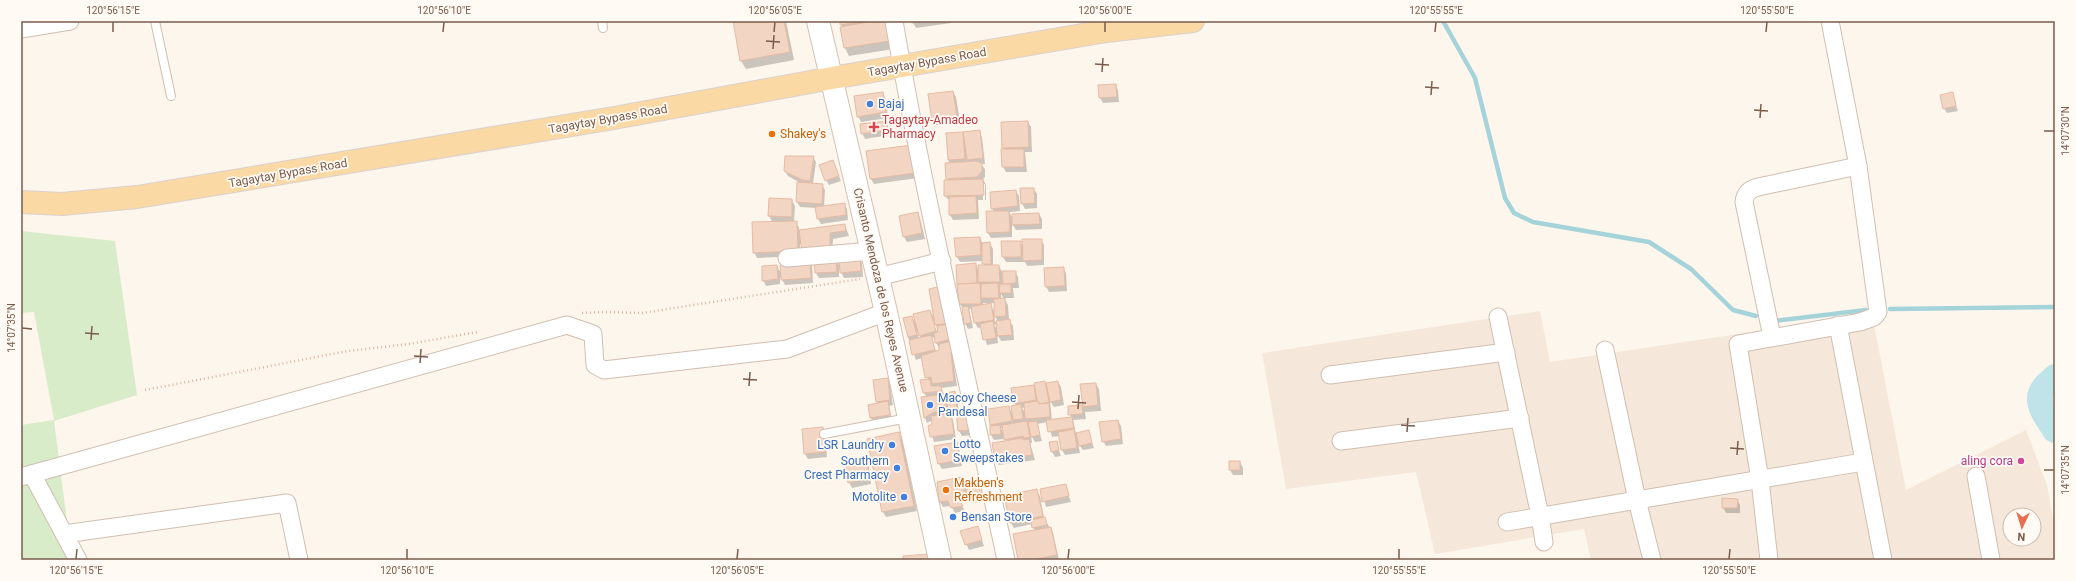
<svg xmlns="http://www.w3.org/2000/svg" width="2076" height="581" font-family="Roboto,sans-serif">
	<style>
		.residential { fill: #f5e8da; fill-rule: evenodd }
		.green { fill: #d8ecc9 }
		.shadow { fill: #0003; fill-rule: evenodd }
		.lines { fill: none; stroke-linecap: round; stroke-linejoin: round }
		.stream { stroke: #a5d3da; stroke-width: 4.5 }
		.river { stroke: #bfe3e8; stroke-width: 26 }
		.building { fill: #f3d5c3; stroke: #e6bba3 }
		.service-casing { stroke: #d1beb0; stroke-width: 10 }
		.minor-casing { stroke: #d1beb0; stroke-width: 19 }
		.secondary-casing { stroke: #d6c0b0; stroke-width: 24 }
		.primary-casing { stroke: #dad1cd; stroke-width: 24 }
		.path { stroke: #d9b8a5; stroke-width: 2.5; stroke-dasharray: 1 3; stroke-linecap: butt }
		.service { stroke: #fff; stroke-width: 8 }
		.minor { stroke: #fff; stroke-width: 17 }
		.secondary { stroke: #fff; stroke-width: 22 }
		.primary { stroke: #fbd9a5; stroke-width: 22 }
		.ticks { fill: none; stroke: #7a5c4d; stroke-width: 1.5 }
		.shop-dot { fill: #3f7fe0; stroke: #fffaf3; stroke-width: 1.5 }
		.health-dot { fill: #e0444e; stroke: #fffaf3; stroke-width: 1.5 }
		.food-dot { fill: #e8710a; stroke: #fffaf3; stroke-width: 1.5 }
		.hotel-dot { fill: #d1479c; stroke: #fffaf3; stroke-width: 1.5 }
		.labels { text-anchor: middle; stroke-width: 3.5; stroke-linejoin: round; paint-order: stroke }
		.street-label { font-size: 12px; fill: #7a5c4d; stroke: #fffaf3 }
		.shop-label { font-size: 12px; fill: #366cbe; stroke: #fffaf3; text-anchor: start }
		.health-label { font-size: 12px; fill: #be3a42; stroke: #fffaf3; text-anchor: start }
		.food-label { font-size: 12px; fill: #c56008; stroke: #fffaf3; text-anchor: start }
		.hotel-label { font-size: 12px; fill: #b23c85; stroke: #fffaf3; text-anchor: end }
		.neatline { fill: none; stroke: #7a5c4d; stroke-width: 1.5 }
		.ticks-label { font-size: 10px; text-anchor: middle; fill: #7a5c4d }
	</style>
	<rect width="100%" height="100%" fill="#fdf6ec"/>
	<path class="residential" d="M1540,311L1550,362L1872,314L1906,490L2026,430L2047,485L2055,529V560H1591L1584,529L1435,554L1416,472L1286,489L1262,353ZM2010,515H2034V539H2010Z"/>
	<path class="green" d="M21,231L115,241L137,395L54,421L72,560H21V425L54,420L34,312L21,313Z"/>
	<g class="shadow">
		<path d="M734,21H786L794,60L746,69L741,61Z"/>
		<path d="M841,21H887L894,49L849,56L845,48Z"/>
		<path d="M912,21H951V23L916,28Z"/>
		<path d="M1115,85L1118,90L1119,102L1103,103L1100,98L1099,86Z"/>
		<path d="M953,92L956,97L960,122L936,125L933,120Z"/>
		<path d="M882,93L886,99L888,118L861,122L858,116Z"/>
		<path d="M1952,94L1958,111L1947,113L1944,108Z"/>
		<path d="M886,122L890,135L865,139L862,133Z"/>
		<path d="M1028,122L1031,127L1032,152H1025L1027,172H1006L1003,167L1002,150H1004L1003,148Z"/>
		<path d="M979,132L982,137L985,164H981L985,169V177L983,179L986,185V200H978L979,219L953,220L950,215V201L945,196V181H948L947,178L951,164L948,160L947,134ZM983,184H985V200H983Z"/>
		<path d="M911,146L918,178L874,184L871,179Z"/>
		<path d="M813,157L816,162L813,184L822,185L825,190L824,206L844,204L847,209L848,220L821,224L818,219L816,208L800,207L797,202L802,184L788,176L785,171Z"/>
		<path d="M833,161L841,181L829,185L826,180Z"/>
		<path d="M1034,189L1037,194V208L1025,209L1022,203Z"/>
		<path d="M1016,191L1019,196L1020,211L1009,212L1013,219L1039,214L1042,219V229L1016,230L1012,223V237L991,238L988,233L994,212L992,208Z"/>
		<path d="M792,200L795,206L794,222L799,227V231L845,225L849,236L833,239L832,255L801,244H800V256L757,258L754,252L773,223L769,216Z"/>
		<path d="M917,213L920,218L925,239L907,242L904,237L900,217Z"/>
		<path d="M980,238L983,244L990,243L993,249V266H999L1002,272H1015L1018,277L1019,288H1013L1014,298H1004L1008,305L1009,320L1013,326L1014,340L1001,341L997,334L998,343L987,345L982,327L978,328L975,323L973,309H969L973,328L968,329L965,323L964,310L960,304L957,266L975,264L979,271L985,266L983,261L960,262L957,257ZM1001,294L1004,299L1001,300ZM983,303H995V313L990,304L983,306ZM994,315L998,321L995,322ZM997,324L998,331L994,325Z"/>
		<path d="M1041,240L1044,245V265L1027,266L1025,262H1006L1003,257L1002,242H1020L1024,248Z"/>
		<path d="M859,258L862,263L863,277L844,278L841,272Z"/>
		<path d="M809,260L812,265L813,283L785,285L780,276V284L766,286L763,280L777,266L782,275Z"/>
		<path d="M836,260L839,265V277L819,278L816,273L815,261Z"/>
		<path d="M1063,268L1066,273L1067,291L1049,292L1046,286Z"/>
		<path d="M942,287L957,386L941,388L948,402L954,392L957,398L959,412L973,435L962,436L959,431L958,414H952L948,407L949,415L953,420L956,439L934,442L929,426L934,425L933,420L927,423L925,418L922,398L927,397L924,393L928,380L922,358L916,360L908,337L912,317L916,324L930,311L935,319ZM933,320L938,329V333L931,321ZM917,332V331L921,338L919,339ZM935,337L936,343L939,348L940,347V351L936,352L932,338Z"/>
		<path d="M887,379L890,385L893,405L889,406L892,420L874,423L870,417L878,404L877,402Z"/>
		<path d="M1044,382L1048,389L1058,382L1061,387L1064,405L1054,407L1050,401L1052,421L1071,418L1069,407L1084,406L1096,384L1099,389L1101,411L1085,412L1086,419L1073,420L1076,434L1088,431L1094,448L1083,450L1078,443L1080,453L1065,455L1062,450L1060,436L1052,437L1048,422L1037,424L1042,441L1035,442L1031,435L1032,443H1030L1035,460L999,465L996,460L1007,442L1003,428H1001L1003,433V439L994,440L991,435V424L1008,407L1013,415L1016,406L1012,389L1035,386ZM1025,407L1026,414L1022,408Z"/>
		<path d="M1118,421L1121,426L1123,444L1106,446L1103,441Z"/>
		<path d="M822,428L825,434L827,457L808,459L805,454Z"/>
		<path d="M899,434L902,439L917,511L886,517L883,512Z"/>
		<path d="M1056,442L1061,456L1055,457L1052,452Z"/>
		<path d="M956,443L959,448L962,466L942,469L939,464L935,447Z"/>
		<path d="M866,462L869,467L871,484L852,488L849,482Z"/>
		<path d="M1230,462H1240L1243,468V475H1233L1230,470Z"/>
		<path d="M960,478L965,490L980,480L986,501L971,503L969,499L960,503L965,511L955,513L951,506L943,507L940,502Z"/>
		<path d="M1065,485L1071,502L1046,507L1041,490Z"/>
		<path d="M1037,491L1040,496L1044,518L1053,533L1059,560H1019L1035,531L1032,524L1014,528L1011,523Z"/>
		<path d="M1737,500L1740,505V513H1726L1723,507Z"/>
		<path d="M977,527L984,546L969,550L961,532Z"/>
	</g>
	<g class="lines">
		<g class="stream">
			<path d="M1443,21L1475,78L1505,198L1514,213L1533,222L1649,242L1691,269L1733,310L1756,316"/>
			<path d="M1890,309L2055,307"/>
			<path d="M1773,321L1866,310"/>
		</g>
		<path class="river" d="M2055,377C2052,381 2047,383 2044,388C2033,402 2047,417 2055,430"/>
	</g>
	<g class="building">
		<path d="M733,21H784L790,52L740,61Z"/>
		<path d="M840,21H866L840,25Z"/>
		<path d="M874,21H887L890,41L844,48L840,27Z"/>
		<path d="M911,21H927L912,23Z"/>
		<path d="M1116,84L1117,97L1099,98L1098,85Z"/>
		<path d="M953,91L957,117L932,121L928,94Z"/>
		<path d="M883,92L886,112L857,117L854,96Z"/>
		<path d="M1953,92L1956,106L1943,109L1940,95Z"/>
		<path d="M887,121L888,130L861,134L860,124Z"/>
		<path d="M1028,121L1029,147L1002,148L1001,122Z"/>
		<path d="M980,130L983,158L967,160L963,132Z"/>
		<path d="M963,132L965,159L948,160L946,133Z"/>
		<path d="M912,145L916,173L870,179L866,151Z"/>
		<path d="M1001,149H1024V167H1002Z"/>
		<path d="M785,156H814L810,181L802,180L784,171Z"/>
		<path d="M833,160L839,176L825,181L819,165Z"/>
		<path d="M976,161L982,163V171L977,177L946,179L945,163Z"/>
		<path d="M983,179L984,195L944,196V180Z"/>
		<path d="M797,182L823,184L822,204L796,202Z"/>
		<path d="M1020,188H1034L1035,203L1021,204Z"/>
		<path d="M1016,190L1018,206L991,209L990,192Z"/>
		<path d="M976,196L977,213L949,215V197Z"/>
		<path d="M769,198L792,199V217L768,216Z"/>
		<path d="M845,203L846,215L817,219L815,207Z"/>
		<path d="M986,211H1009L1010,232L987,233Z"/>
		<path d="M918,212L922,233L903,237L899,216Z"/>
		<path d="M1039,213L1040,224L1012,225V214Z"/>
		<path d="M797,221L798,251L753,253L752,222Z"/>
		<path d="M845,224L846,231L830,233V250L802,253L799,230Z"/>
		<path d="M980,237L981,255L956,257L954,238Z"/>
		<path d="M1022,239H1042V260L1023,261Z"/>
		<path d="M1001,241H1021V257H1002Z"/>
		<path d="M990,242L991,264H982V243Z"/>
		<path d="M860,257L861,271L840,273L839,258Z"/>
		<path d="M810,259L811,278L781,280L780,261Z"/>
		<path d="M836,259L837,272L815,273L814,260Z"/>
		<path d="M976,263L977,283L957,284L956,265Z"/>
		<path d="M777,265L778,279L762,281V266Z"/>
		<path d="M978,265H999L1000,282H978Z"/>
		<path d="M1064,267L1065,286L1045,287L1044,268Z"/>
		<path d="M1002,271H1016V283L1003,284Z"/>
		<path d="M980,283L981,304H959L957,284Z"/>
		<path d="M998,283L999,298H981V284Z"/>
		<path d="M1000,284H1011V293H999Z"/>
		<path d="M942,286L949,323L935,325L929,289Z"/>
		<path d="M1005,298L1006,316L994,317V299Z"/>
		<path d="M991,303L994,320L974,323L971,307Z"/>
		<path d="M968,306L971,323L964,324L962,307Z"/>
		<path d="M930,310L936,331L919,336L913,314Z"/>
		<path d="M912,316L917,335L908,337L903,318Z"/>
		<path d="M1010,319L1012,335L997,336L996,321Z"/>
		<path d="M993,321L996,338L983,340L980,324Z"/>
		<path d="M949,324L951,339L935,343L934,333L938,332L937,326Z"/>
		<path d="M931,335L935,350L912,355L909,340Z"/>
		<path d="M952,341L955,352L951,353L954,381L932,384L931,377L925,378L921,356L939,350V344Z"/>
		<path d="M888,378L890,400L876,402L873,380Z"/>
		<path d="M930,379L931,386H941L942,391L923,393L920,380Z"/>
		<path d="M1045,381L1049,402L1040,404L1037,400L1034,383Z"/>
		<path d="M1058,381L1061,400L1050,402L1046,383Z"/>
		<path d="M1096,383L1098,405L1083,407L1080,384Z"/>
		<path d="M1034,385L1036,400L1013,404L1011,388Z"/>
		<path d="M955,391L957,408L948,409L946,393Z"/>
		<path d="M944,394L946,411L934,412L924,418L921,397Z"/>
		<path d="M888,401L890,415L870,418L868,405Z"/>
		<path d="M1038,401L1039,404L1049,403L1050,417L1025,419L1024,403Z"/>
		<path d="M1021,404L1023,419L1013,420L1011,406Z"/>
		<path d="M1082,405L1083,414L1068,415V406Z"/>
		<path d="M1009,406L1012,421L990,425L988,409Z"/>
		<path d="M956,411H970L971,430L958,431Z"/>
		<path d="M951,413L954,434L930,437L928,426L932,424L931,416Z"/>
		<path d="M1072,417L1074,428L1048,432L1046,420Z"/>
		<path d="M1118,420L1121,439L1102,442L1099,422Z"/>
		<path d="M1027,421L1030,437L1024,438L1023,436L1004,440L1002,425Z"/>
		<path d="M1037,421L1040,435L1031,437L1028,422Z"/>
		<path d="M1000,425L1001,434L990,435V426Z"/>
		<path d="M823,427L825,452L804,454L802,429Z"/>
		<path d="M1074,429L1077,448L1061,450L1058,432Z"/>
		<path d="M1089,430L1092,443L1079,446L1076,433Z"/>
		<path d="M899,432L914,506L882,512L867,439Z"/>
		<path d="M1022,438L1023,440L1029,439L1032,455L995,460L992,443Z"/>
		<path d="M1057,441L1059,450L1051,452L1049,442Z"/>
		<path d="M957,442L960,460L938,464L934,446Z"/>
		<path d="M867,461L869,478L848,483L844,465Z"/>
		<rect x="1229" y="461" width="11" height="9"/>
		<path d="M961,477L965,494L958,498L963,506L951,508L948,501L939,502L937,482Z"/>
		<path d="M981,478L984,496L967,498L964,481Z"/>
		<path d="M1066,484L1069,496L1042,502L1040,489Z"/>
		<path d="M1037,489L1043,516L1010,523L1004,496Z"/>
		<path d="M1722,498L1738,499L1737,508H1722Z"/>
		<path d="M1045,517L1047,525L1032,528L1031,520Z"/>
		<path d="M978,526L982,540L965,545L960,531Z"/>
		<path d="M1051,527L1057,555L1031,560H1018L1013,534Z"/>
		<path d="M930,554V560H903V556Z"/>
	</g>
	<g class="lines">
		<g class="service-casing">
			<g id="service">
				<path d="M155,21L171,96"/>
				<path d="M602,21L603,28"/>
				<path d="M824,434L908,418"/>
			</g>
		</g>
		<g class="minor-casing">
			<g id="minor">
				<path d="M894,21C925,202 968,381 1006,560"/>
				<path d="M21,29L70,21"/>
				<path d="M787,258L873,251"/>
				<path d="M878,277L942,261"/>
				<path d="M1498,317L1540,516L1544,542"/>
				<path d="M1838,325L1883,560"/>
				<path d="M1772,337L1744,202C1745,193 1750,189 1758,187L1858,166"/>
				<path d="M1605,350L1637,500L1652,560"/>
				<path d="M1330,375L1506,352"/>
				<path d="M1341,441L1520,418"/>
				<path d="M32,474L78,560"/>
				<path d="M1976,476L1991,560"/>
				<path d="M21,477L567,325L593,334L595,365L604,370L787,349L886,312"/>
				<path d="M1507,522L1863,462"/>
				<path d="M64,534L287,503L299,560"/>
				<path d="M1769,560L1760,480L1738,344L1860,322L1874,317L1878,312L1858,166L1830,21"/>
			</g>
		</g>
		<g class="secondary-casing">
			<path id="secondary" d="M818,21L886,312L940,560"/>
		</g>
		<g class="primary-casing">
			<path id="primary" d="M21,202L62,204L137,197L614,118L832,78L1106,31L1193,21"/>
		</g>
		<g class="path">
			<path d="M582,313L606,312L642,313L860,279"/>
			<path d="M145,390L348,351L409,344L477,332"/>
		</g>
		<use href="#service" class="service"/>
		<use href="#minor" class="minor"/>
		<use href="#secondary" class="secondary"/>
		<use href="#primary" class="primary"/>
	</g>
	<path class="ticks" d="M113,32V22M443,32L444,22M774,32L775,22M1105,32V22M1435,32L1436,22M1766,32L1767,22M766,41L780,42M773,49L774,35M1095,64L1109,65M1102,72L1103,58M1425,87L1439,88M1431,95L1432,81M1754,110L1768,111M1760,118L1761,104M2044,131H2054M22,328L32,329M85,333L99,334M91,340L92,326M414,356L428,357M420,363L421,349M743,379L757,380M749,386L750,372M1072,402L1086,403M1078,409L1079,395M1401,425L1415,426M1407,432L1408,418M1730,448L1744,449M1737,455L1738,441M2044,470H2054M76,559L77,549M407,559V549M737,559L738,549M1068,559L1069,549M1399,559V549M1729,559L1730,549"/>
	<g class="shop-dot">
		<circle cx="870" cy="104" r="4"/>
		<circle cx="930" cy="405" r="4"/>
		<circle cx="892" cy="445" r="4"/>
		<circle cx="945" cy="451" r="4"/>
		<circle cx="897" cy="468" r="4"/>
		<circle cx="904" cy="497" r="4"/>
		<circle cx="953" cy="517" r="4"/>
	</g>
	<path class="health-dot" d="M872 121h4v4h4v4h-4v4h-4v-4h-4v-4h4z"/>
	<g class="food-dot">
		<circle cx="772" cy="134" r="4"/>
		<circle cx="946" cy="490" r="4"/>
	</g>
	<circle class="hotel-dot" cx="2021" cy="461" r="4"/>
	<g class="labels">
		<g class="street-label">
			<text transform="translate(927 62) rotate(-10)" y="4">Tagaytay Bypass Road</text>
			<text transform="translate(608 119) rotate(-10)" y="4">Tagaytay Bypass Road</text>
			<text transform="translate(288 173) rotate(-10)" y="4">Tagaytay Bypass Road</text>
			<text transform="translate(881 290) rotate(77)" y="4">Crisanto Mendoza de los Reyes Avenue</text>
		</g>
		<g class="shop-label">
			<text x="878" y="108">Bajaj</text>
			<text x="938" y="402">Macoy Cheese<tspan x="938" dy="14">Pandesal</tspan></text>
			<text x="953" y="448">Lotto<tspan x="953" dy="14">Sweepstakes</tspan></text>
			<text x="884" y="449" text-anchor="end">LSR Laundry</text>
			<text x="889" y="465" text-anchor="end">Southern<tspan x="889" dy="14">Crest Pharmacy</tspan></text>
			<text x="896" y="501" text-anchor="end">Motolite</text>
			<text x="961" y="521">Bensan Store</text>
		</g>
		<g class="health-label">
			<text x="882" y="124">Tagaytay-Amadeo<tspan x="882" dy="14">Pharmacy</tspan></text>
		</g>
		<g class="food-label">
			<text x="780" y="138">Shakey's</text>
			<text x="954" y="487">Makben's<tspan x="954" dy="14">Refreshment</tspan></text>
		</g>
		<g class="hotel-label">
			<text x="2013" y="465">aling cora</text>
		</g>
	</g>
	<rect width="2076" height="581" fill="none" stroke="#fffaf3" stroke-width="44"/>
	<g transform="translate(2022 527) rotate(184)"><circle r="19" fill="#fffaf3" stroke="#cabbb1"/>
	<path d="M0-3L7 15L0 10L-7 15Z" fill="#e76f51"/>
	<text y="-6" font-size="11" font-weight="bold" text-anchor="middle" fill="#7a5c4d">N</text>
	</g>
	<rect x="22" y="22" width="2032" height="537" class="neatline"/>
	<g class="ticks-label">
		<text x="113" y="14">120°56'15"E</text>
		<text x="444" y="14">120°56'10"E</text>
		<text x="775" y="14">120°56'05"E</text>
		<text x="1105" y="14">120°56'00"E</text>
		<text x="1436" y="14">120°55'55"E</text>
		<text x="1767" y="14">120°55'50"E</text>
		<text transform="translate(2065 131) rotate(-90)" y="4">14°07'30"N</text>
		<text transform="translate(11 328) rotate(-90)" y="4">14°07'35"N</text>
		<text transform="translate(2065 470) rotate(-90)" y="4">14°07'35"N</text>
		<text x="76" y="574">120°56'15"E</text>
		<text x="407" y="574">120°56'10"E</text>
		<text x="737" y="574">120°56'05"E</text>
		<text x="1068" y="574">120°56'00"E</text>
		<text x="1399" y="574">120°55'55"E</text>
		<text x="1729" y="574">120°55'50"E</text>
	</g>
</svg>
